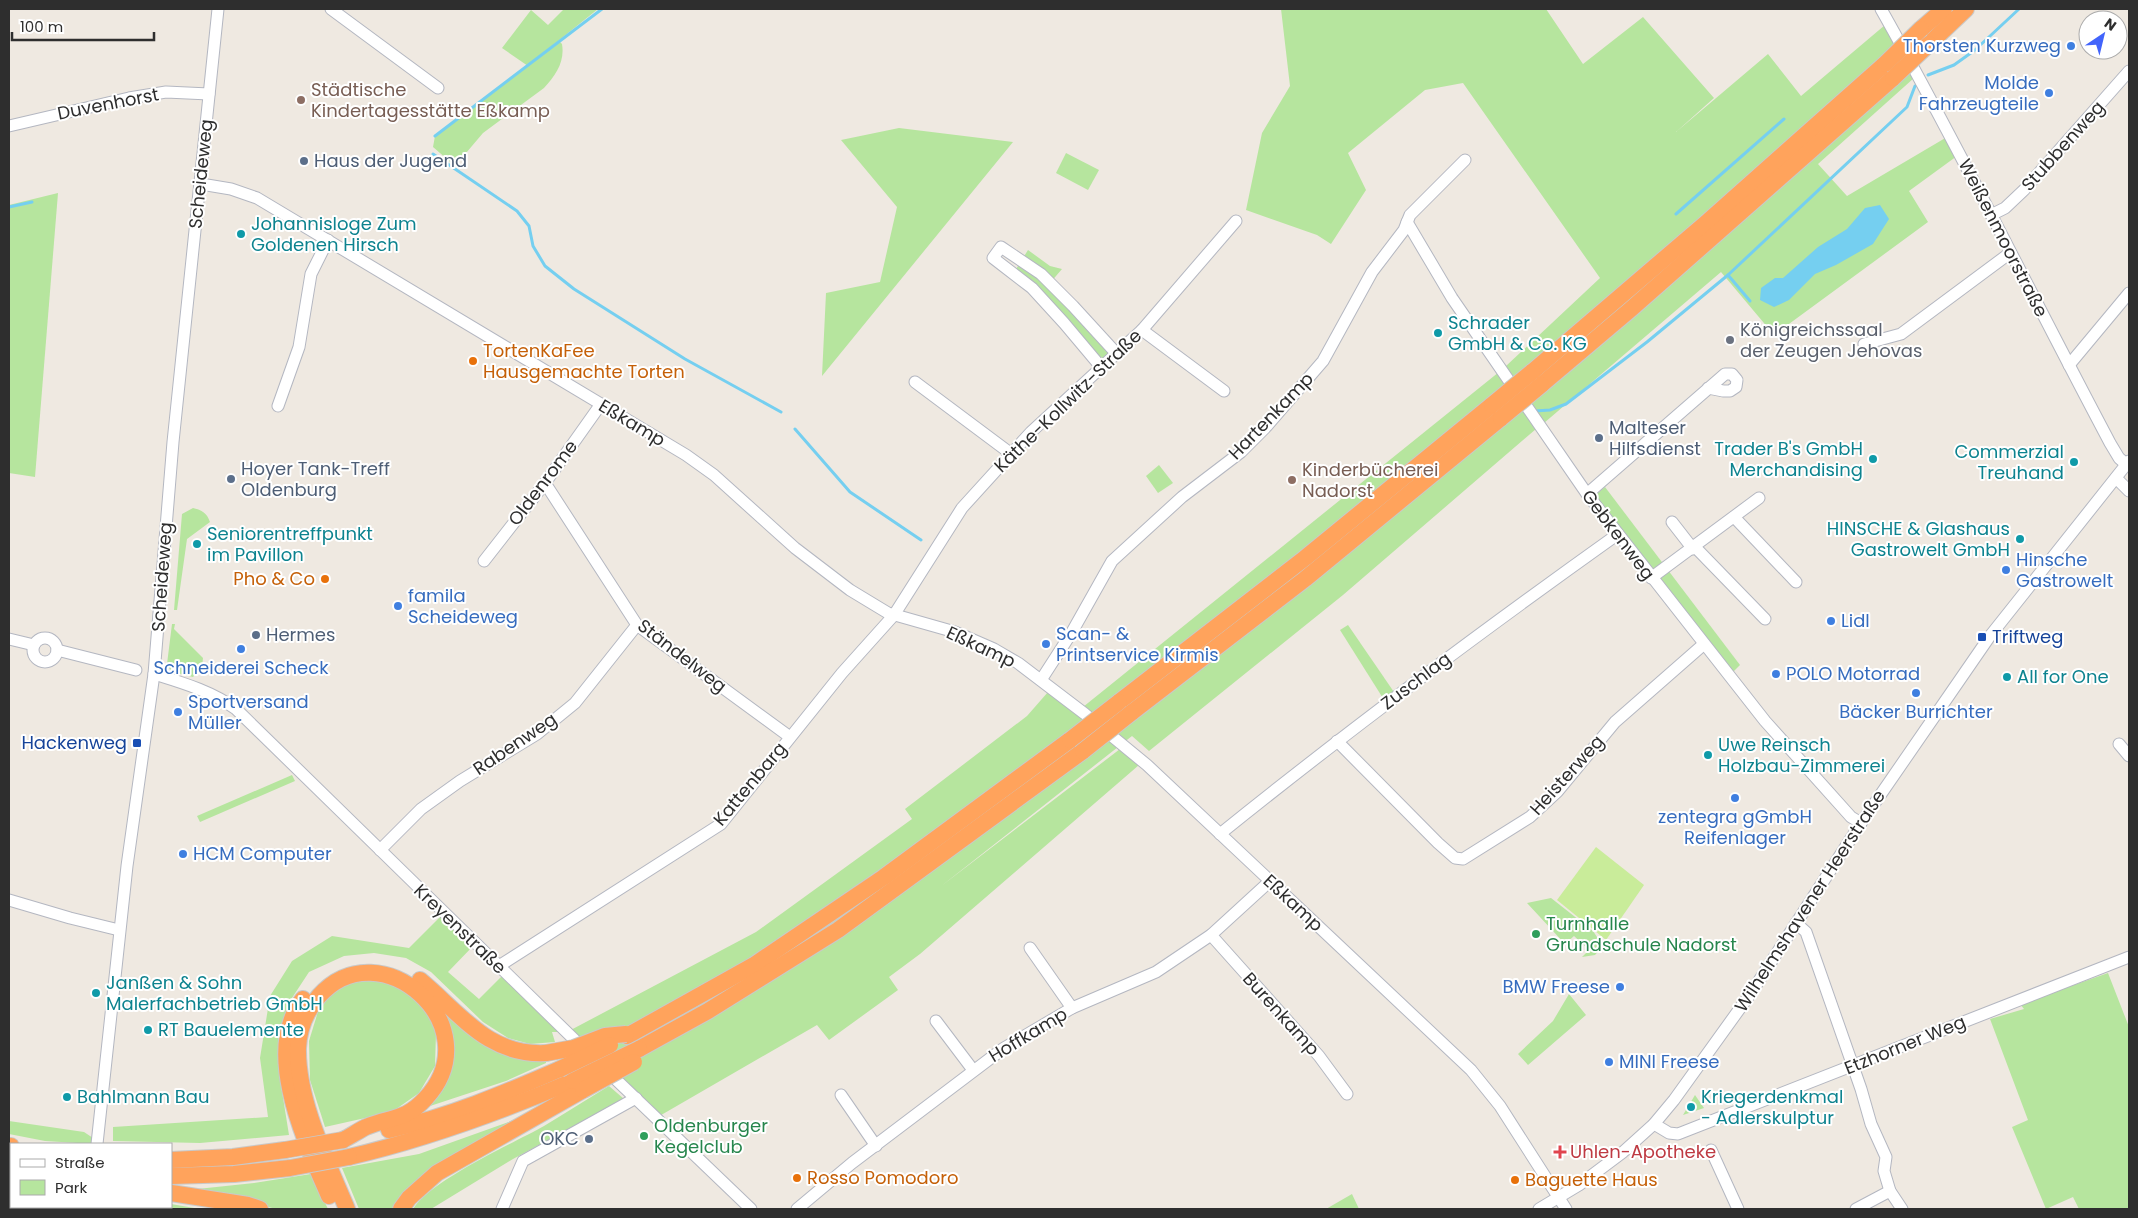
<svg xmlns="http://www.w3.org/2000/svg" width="2138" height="1218" font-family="Poppins,sans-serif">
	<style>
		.green { fill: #b6e59e }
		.pitch { fill: #c9ec9a }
		.water { fill: #75cff0 }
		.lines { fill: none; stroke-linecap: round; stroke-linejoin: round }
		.stream { stroke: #75cff0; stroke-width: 3 }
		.minor-casing { stroke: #b4b7c1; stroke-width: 13 }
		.highway-casing { stroke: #c9c9c9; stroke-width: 18 }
		.minor { stroke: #fff; stroke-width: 11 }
		.highway { stroke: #ffa35c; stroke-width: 16 }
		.highway-bridge-casing { stroke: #c9c9c9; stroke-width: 18; stroke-linecap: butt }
		.highway-bridge { stroke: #ffa35c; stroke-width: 16 }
		.shop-dot { fill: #3f7fe0; stroke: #fff; stroke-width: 2 }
		.education-dot { fill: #8d6e63; stroke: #fff; stroke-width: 2 }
		.service-dot { fill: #5c6f8a; stroke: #fff; stroke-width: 2 }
		.culture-dot { fill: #0f9aa8; stroke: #fff; stroke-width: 2 }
		.worship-dot { fill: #6b7280; stroke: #fff; stroke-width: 2 }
		.food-dot { fill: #e8710a; stroke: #fff; stroke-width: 2 }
		.transit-dot { fill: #1a4fb4; stroke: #fff; stroke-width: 2 }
		.leisure-dot { fill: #2e9e5b; stroke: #fff; stroke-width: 2 }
		.health-dot { fill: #e0444e; stroke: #fff; stroke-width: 2 }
		.labels { text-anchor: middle; stroke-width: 4; stroke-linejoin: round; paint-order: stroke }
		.shop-label { font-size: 18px; fill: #366cbe; stroke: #fff; text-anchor: start }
		.education-label { font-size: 18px; fill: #785e54; stroke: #fff; text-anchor: start }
		.street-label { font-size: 18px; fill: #2e2e2e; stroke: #fff }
		.service-label { font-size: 18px; fill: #4e5e75; stroke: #fff; text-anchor: start }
		.culture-label { font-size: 18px; fill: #0d838f; stroke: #fff; text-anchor: start }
		.worship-label { font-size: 18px; fill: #5b616d; stroke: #fff; text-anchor: start }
		.food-label { font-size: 18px; fill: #c56008; stroke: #fff; text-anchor: start }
		.transit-label { font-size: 18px; fill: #164399; stroke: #fff; text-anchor: start }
		.leisure-label { font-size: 18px; fill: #27864d; stroke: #fff; text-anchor: start }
		.health-label { font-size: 18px; fill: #be3a42; stroke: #fff; text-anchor: start }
	</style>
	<rect width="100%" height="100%" fill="#efe9e1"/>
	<g class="green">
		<path d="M564,9H598L528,65L560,42L562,44C565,62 556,75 544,88L483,133L455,166L433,147L435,136L528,66L502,48L531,10L548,25Z"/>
		<path d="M1281,9H1546L1583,64L1643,17L1714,98L1676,132L1768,54L1801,96L1885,25L1914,78L1818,164L1847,196L1947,137L1957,156L1909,191L1928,222L1774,335L1721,272L1544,423L1506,366L1600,278L1463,83L1425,90L1348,153L1366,190L1331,244L1317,235L1246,210L1262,133L1290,86Z"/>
		<path d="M899,128L1013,142L822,376L826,293L880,282L897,207L841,140Z"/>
		<path d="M1066,153L1099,170L1088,190L1056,173Z"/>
		<path d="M58,193L35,477L9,473V205Z"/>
		<path d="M1028,250L1050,266L1062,269L1050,283L1116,353L1101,367L1013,274Z"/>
		<path d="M1499,372L1536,429L1343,595L1149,751L1132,736L940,887L1120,749L1139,765L920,954L889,977L898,990L829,1040L817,1025L656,1118L567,1032H552L555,1042L530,1044L508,1038L483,1022L431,972L406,958L374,953L344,956L309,972L290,1001L278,1039L280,1079L289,1135L200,1143L113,1141V1127L268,1117L260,1058L270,996L292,961L332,936L409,948L444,913L475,944L448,972L479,999L505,973L567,1032L756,932L912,819L905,809L1027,716L1048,692L1083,707Z"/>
		<path d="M1159,465L1173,483L1158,493L1146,476Z"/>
		<path d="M1605,487L1740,665L1733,672L1594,496Z"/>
		<path d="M193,508C202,510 207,513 210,522L187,539L177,610H174L182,514Z"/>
		<path d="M172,624H175L174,629L203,658L202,667L193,677L173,672L169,668L167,664Z"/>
		<path d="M1348,625L1396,695L1386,703L1340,630Z"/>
		<path d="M292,775L295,781L200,822L197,816Z"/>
		<path d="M1551,898L1593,931L1603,946L1595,955L1582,957L1589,950L1574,936L1565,944L1527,903Z"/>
		<path d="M2108,973L2129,1027V1209H2079L2073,1197L2046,1209L2012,1127L2028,1120L1990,1019L2024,1009L2020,1004Z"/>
		<path d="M369,978L400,985L425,1006L436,1033L435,1066L419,1093L392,1112L325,1127L310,1080L309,1041L320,1005L340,985Z"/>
		<path d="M1569,994L1586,1015L1528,1065L1518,1054L1553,1021Z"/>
		<path d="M443,1007C457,1021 471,1039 489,1048C505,1057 528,1058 546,1060V1063L506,1081L424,1108C457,1068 460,1056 443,1007Z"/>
		<path d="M609,1086L624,1099L513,1159L431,1209H413C433,1179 510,1145 544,1126C566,1113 587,1099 609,1086Z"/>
		<path d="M1695,1095L1704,1108L1683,1115Z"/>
		<path d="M539,1111L395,1209H359L342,1168L419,1154Z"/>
		<path d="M9,1121L84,1132L93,1138L94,1144L45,1141L9,1134Z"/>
		<path d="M311,1174L328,1209H277L188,1190L254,1183Z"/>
		<path d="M1352,1194L1359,1209H1326Z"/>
		<path d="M171,1204L200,1209H95V1207H171Z"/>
	</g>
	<path class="pitch" d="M1596,847L1644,885L1606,940L1557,900Z"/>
	<path class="water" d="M1880,205L1889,219L1873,244L1836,265L1815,274L1789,300L1774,307L1760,300L1761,288L1775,278H1783L1818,247L1847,229L1865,208Z"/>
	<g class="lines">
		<g class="stream">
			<path d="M1928,75L1954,65L1975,50L2019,9"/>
			<path d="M435,136L602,9"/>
			<path d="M433,154L517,211L529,226L533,246L545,266L574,289L685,359L781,412"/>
			<path d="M9,207L32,202"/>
			<path d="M1676,214L1784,119"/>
			<path d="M1728,275L1750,301"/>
			<path d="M1535,411L1550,410L1566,404L1647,342L1728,275L1907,107L1915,86"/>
			<path d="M795,429L850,492L921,540"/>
		</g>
		<g class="minor-casing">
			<g id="minor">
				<path d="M331,9L438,88"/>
				<path d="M1881,9C1961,151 2033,298 2110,443L2119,458L2127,465"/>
				<path d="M9,126L129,98L166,92L209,94"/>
				<path d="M201,184L231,189L257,198L686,455L714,475L795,548L850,590L888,613L955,632L994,649L1018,663L1085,714L1147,765L1471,1070L1500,1106L1566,1209"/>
				<path d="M1991,215L2005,208L2024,190L2129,71"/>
				<path d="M1407,222L1452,298L1587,494L1765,721L1851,817L1861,823"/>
				<path d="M1142,330L1224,391"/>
				<path d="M1864,344L1901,334L2010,253"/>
				<path d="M2069,365L2129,293"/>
				<path d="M1101,367L1064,323L1032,288L993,258L1001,247L1041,274L1073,306L1116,353"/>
				<path d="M915,382L1010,453"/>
				<path d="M278,406L299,347L311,274L328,240"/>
				<path d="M2116,478L2129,491"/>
				<path d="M545,483L637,625L790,737"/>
				<path d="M1587,494L1725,374H1732L1737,380L1736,387L1730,391H1723L1708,388"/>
				<path d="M1734,517L1796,582"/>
				<path d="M1672,522L1693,549"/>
				<path d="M1695,547L1765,619"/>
				<path d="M484,561L545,483L601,404"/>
				<path d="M1651,578L1759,498"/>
				<circle cx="45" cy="650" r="12"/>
				<path d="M9,639L34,645"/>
				<path d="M57,650L136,670"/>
				<path d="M154,674C183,683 211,691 236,709L585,1050"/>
				<path d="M1041,680L1072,632L1112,561L1182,497L1241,452L1265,428L1323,361L1372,272L1404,230L1410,215L1465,160"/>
				<path d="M1337,741L1438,843L1455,858L1463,859L1530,817L1557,792L1615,722L1704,644"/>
				<path d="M2119,744L2129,756"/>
				<path d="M1220,834C1349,730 1482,631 1618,534"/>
				<path d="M380,850L421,809L460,781L537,734L575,703L637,625"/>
				<path d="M9,900L70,918L119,930"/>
				<path d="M1796,923L1806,932L1861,1089L1871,1124L1886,1157L1884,1171L1890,1191L1902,1209"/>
				<path d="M1211,935L1319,1056L1347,1094"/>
				<path d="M1030,948L1072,1008"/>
				<path d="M499,966L721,824L842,673L894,615L962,508L1031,432L1142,330L1236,221"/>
				<path d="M936,1021L973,1070"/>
				<path d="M606,1070L751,1209"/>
				<path d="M841,1095L876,1146"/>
				<path d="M1654,1124L1669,1133L1678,1134L2129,957"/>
				<path d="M97,1144L127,866L154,674L173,442L218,9"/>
				<path d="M1711,1150L1738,1209"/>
				<path d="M90,1209V1207"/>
				<path d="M502,1209L523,1161L636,1098"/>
				<path d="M797,1209L852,1163L1004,1048L1072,1008L1156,972L1211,935L1270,881"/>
				<path d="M1539,1209L1579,1185L1623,1152L1654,1124L1674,1100L1751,993L1861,823L1990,636L2129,461"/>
				<path d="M1856,1209L1890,1191"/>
			</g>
		</g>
		<g class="highway-casing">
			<g id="highway">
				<path d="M1921,29L1944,9"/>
				<path d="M1929,44L1966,9"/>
				<path d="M1532,372L1706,223L1885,64"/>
				<path d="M1541,385L1631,309L1893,78"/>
				<path d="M1119,702L1305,558L1492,405"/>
				<path d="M1131,713L1305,579L1501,418"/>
				<path d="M420,980C461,1014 488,1056 546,1053"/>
				<path d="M303,999C262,1052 306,1143 329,1196"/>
				<path d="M627,1036L754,965L884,877L1070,740"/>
				<path d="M639,1049L708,1011L838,930L1083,751"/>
				<path d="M389,1130C448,1117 505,1093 560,1069"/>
				<path d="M343,1140C351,1136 358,1131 366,1127C391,1116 404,1122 426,1098C492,1026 380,927 319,996C307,1010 299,1028 298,1048C297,1100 327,1161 347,1209"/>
				<path d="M9,1146H11"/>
				<path d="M349,1157C426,1139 500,1112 573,1081"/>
				<path d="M171,1160L233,1157L285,1150"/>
				<path d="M9,1162H11"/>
				<path d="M171,1176L234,1174L290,1168"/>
				<path d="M171,1193L248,1205L260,1209"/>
				<path d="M401,1209L409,1198L437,1173L583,1090"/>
			</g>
		</g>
		<use href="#minor" class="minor"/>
		<use href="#highway" class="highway"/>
		<g class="highway-bridge-casing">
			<g id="highway-bridge">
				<path d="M1885,64L1921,29"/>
				<path d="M1893,78L1929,44"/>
				<path d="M1492,405L1532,372"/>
				<path d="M1501,418L1541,385"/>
				<path d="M1070,740L1119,702"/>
				<path d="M1083,751L1131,713"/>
				<path d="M546,1053L574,1048L605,1036L626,1034"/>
				<path d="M560,1069L610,1045"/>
				<path d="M573,1081L639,1049"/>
				<path d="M583,1090L634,1062"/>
				<path d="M285,1150L343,1140"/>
				<path d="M290,1168L349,1157"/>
			</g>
		</g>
		<use href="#highway-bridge" class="highway-bridge"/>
	</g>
	<g class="shop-dot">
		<circle cx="2071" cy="46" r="5"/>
		<circle cx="2049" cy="93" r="5"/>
		<circle cx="2006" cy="570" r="5"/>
		<circle cx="398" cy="606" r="5"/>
		<circle cx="1831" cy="621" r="5"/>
		<circle cx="1046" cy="644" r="5"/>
		<circle cx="241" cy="649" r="5"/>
		<circle cx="1776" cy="674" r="5"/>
		<circle cx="1916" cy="693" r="5"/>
		<circle cx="178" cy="712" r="5"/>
		<circle cx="1735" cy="798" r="5"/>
		<circle cx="183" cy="854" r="5"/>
		<circle cx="1620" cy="987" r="5"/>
		<circle cx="1609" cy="1062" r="5"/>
	</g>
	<g class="education-dot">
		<circle cx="301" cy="100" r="5"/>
		<circle cx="1292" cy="480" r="5"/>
	</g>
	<g class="service-dot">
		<circle cx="304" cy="161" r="5"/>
		<circle cx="1599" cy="438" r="5"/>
		<circle cx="231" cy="479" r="5"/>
		<circle cx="256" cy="635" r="5"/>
		<circle cx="589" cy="1139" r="5"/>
	</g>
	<g class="culture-dot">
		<circle cx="241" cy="234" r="5"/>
		<circle cx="1438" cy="333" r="5"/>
		<circle cx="1873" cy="459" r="5"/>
		<circle cx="2074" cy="462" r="5"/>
		<circle cx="2020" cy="539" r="5"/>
		<circle cx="197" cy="544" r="5"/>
		<circle cx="2007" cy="677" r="5"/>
		<circle cx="1708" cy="755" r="5"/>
		<circle cx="96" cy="993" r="5"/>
		<circle cx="148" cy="1030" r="5"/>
		<circle cx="67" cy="1097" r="5"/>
		<circle cx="1691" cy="1107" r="5"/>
	</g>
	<circle class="worship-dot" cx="1730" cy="340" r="5"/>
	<g class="food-dot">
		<circle cx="473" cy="361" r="5"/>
		<circle cx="325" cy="579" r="5"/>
		<circle cx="797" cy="1178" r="5"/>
		<circle cx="1515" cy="1180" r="5"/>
	</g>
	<g class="transit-dot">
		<rect x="1977" y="632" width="10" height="10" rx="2.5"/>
		<rect x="132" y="738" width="10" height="10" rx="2.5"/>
	</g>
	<g class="leisure-dot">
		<circle cx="1536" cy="934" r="5"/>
		<circle cx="644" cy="1136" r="5"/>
	</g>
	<path class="health-dot" d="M1557.5 1144.5h5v5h5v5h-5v5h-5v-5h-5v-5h5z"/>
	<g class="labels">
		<g class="shop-label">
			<text x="2061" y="52" text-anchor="end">Thorsten Kurzweg</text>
			<text x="2039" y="89" text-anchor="end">Molde<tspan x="2039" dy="21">Fahrzeugteile</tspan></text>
			<text x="2016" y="566">Hinsche<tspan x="2016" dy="21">Gastrowelt</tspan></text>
			<text x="408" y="602">famila<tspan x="408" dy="21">Scheideweg</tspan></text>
			<text x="1841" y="627">Lidl</text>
			<text x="1056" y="640">Scan- &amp;<tspan x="1056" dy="21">Printservice Kirmis</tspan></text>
			<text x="241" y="674" text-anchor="middle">Schneiderei Scheck</text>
			<text x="1786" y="680">POLO Motorrad</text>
			<text x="188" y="708">Sportversand<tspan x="188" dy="21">Müller</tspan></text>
			<text x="1916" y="718" text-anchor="middle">Bäcker Burrichter</text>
			<text x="1735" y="823" text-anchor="middle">zentegra gGmbH<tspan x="1735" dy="21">Reifenlager</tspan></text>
			<text x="193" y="860">HCM Computer</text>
			<text x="1610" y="993" text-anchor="end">BMW Freese</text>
			<text x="1619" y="1068">MINI Freese</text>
		</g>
		<g class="education-label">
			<text x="311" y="96">Städtische<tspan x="311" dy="21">Kindertagesstätte Eßkamp</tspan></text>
			<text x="1302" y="476">Kinderbücherei<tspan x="1302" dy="21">Nadorst</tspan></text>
		</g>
		<g class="street-label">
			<text transform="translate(108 104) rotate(-11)" y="6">Duvenhorst</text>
			<text transform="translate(2063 146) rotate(-48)" y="6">Stubbenweg</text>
			<text transform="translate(201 174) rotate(-84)" y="6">Scheideweg</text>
			<text transform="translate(2003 238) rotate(63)" y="6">Weißenmoorstraße</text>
			<text transform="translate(1068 401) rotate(-44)" y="6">Käthe-Kollwitz-Straße</text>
			<text transform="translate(1271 416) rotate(-46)" y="6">Hartenkamp</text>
			<text transform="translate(632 423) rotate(31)" y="6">Eßkamp</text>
			<text transform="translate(543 483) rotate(-53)" y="6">Oldenrome</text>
			<text transform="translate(1618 535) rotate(53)" y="6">Gebkenweg</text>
			<text transform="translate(162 577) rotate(-86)" y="6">Scheideweg</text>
			<text transform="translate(981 647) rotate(25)" y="6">Eßkamp</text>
			<text transform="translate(682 656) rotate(38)" y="6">Ständelweg</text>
			<text transform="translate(1416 681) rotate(-37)" y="6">Zuschlag</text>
			<text transform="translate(515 744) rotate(-34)" y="6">Rabenweg</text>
			<text transform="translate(1567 775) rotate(-48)" y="6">Heisterweg</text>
			<text transform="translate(750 784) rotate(-50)" y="6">Kattenbarg</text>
			<text transform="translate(1810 901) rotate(-57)" y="6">Wilhelmshavener Heerstraße</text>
			<text transform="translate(1293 903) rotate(43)" y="6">Eßkamp</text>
			<text transform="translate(460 929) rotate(44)" y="6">Kreyenstraße</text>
			<text transform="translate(1281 1014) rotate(48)" y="6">Burenkamp</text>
			<text transform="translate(1028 1035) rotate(-31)" y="6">Hoffkamp</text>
			<text transform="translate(1905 1045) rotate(-22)" y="6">Etzhorner Weg</text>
		</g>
		<g class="service-label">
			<text x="314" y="167">Haus der Jugend</text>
			<text x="1609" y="434">Malteser<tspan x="1609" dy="21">Hilfsdienst</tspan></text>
			<text x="241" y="475">Hoyer Tank-Treff<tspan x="241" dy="21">Oldenburg</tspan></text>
			<text x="266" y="641">Hermes</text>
			<text x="579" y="1145" text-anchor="end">OKC</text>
		</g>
		<g class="culture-label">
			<text x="251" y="230">Johannisloge Zum<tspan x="251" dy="21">Goldenen Hirsch</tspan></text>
			<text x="1448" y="329">Schrader<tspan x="1448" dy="21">GmbH &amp; Co. KG</tspan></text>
			<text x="1863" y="455" text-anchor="end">Trader B's GmbH<tspan x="1863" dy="21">Merchandising</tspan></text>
			<text x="2064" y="458" text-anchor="end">Commerzial<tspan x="2064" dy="21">Treuhand</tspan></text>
			<text x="2010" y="535" text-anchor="end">HINSCHE &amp; Glashaus<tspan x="2010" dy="21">Gastrowelt GmbH</tspan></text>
			<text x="207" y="540">Seniorentreffpunkt<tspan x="207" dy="21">im Pavillon</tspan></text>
			<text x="2017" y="683">All for One</text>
			<text x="1718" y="751">Uwe Reinsch<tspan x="1718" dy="21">Holzbau-Zimmerei</tspan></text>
			<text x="106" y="989">Janßen &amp; Sohn<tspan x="106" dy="21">Malerfachbetrieb GmbH</tspan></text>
			<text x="158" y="1036">RT Bauelemente</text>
			<text x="77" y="1103">Bahlmann Bau</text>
			<text x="1701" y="1103">Kriegerdenkmal<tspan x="1701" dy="21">- Adlerskulptur</tspan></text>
		</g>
		<g class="worship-label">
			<text x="1740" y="336">Königreichssaal<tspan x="1740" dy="21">der Zeugen Jehovas</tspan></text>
		</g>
		<g class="food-label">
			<text x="483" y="357">TortenKaFee<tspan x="483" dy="21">Hausgemachte Torten</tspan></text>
			<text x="315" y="585" text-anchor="end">Pho &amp; Co</text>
			<text x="807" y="1184">Rosso Pomodoro</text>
			<text x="1525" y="1186">Baguette Haus</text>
		</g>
		<g class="transit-label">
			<text x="1992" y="643">Triftweg</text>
			<text x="127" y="749" text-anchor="end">Hackenweg</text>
		</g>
		<g class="leisure-label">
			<text x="1546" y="930">Turnhalle<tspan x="1546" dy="21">Grundschule Nadorst</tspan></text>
			<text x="654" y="1132">Oldenburger<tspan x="654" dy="21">Kegelclub</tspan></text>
		</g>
		<g class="health-label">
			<text x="1570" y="1158">Uhlen-Apotheke</text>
		</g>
	</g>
	<rect width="2138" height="1218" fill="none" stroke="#2e2e2e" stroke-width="20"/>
	<rect x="10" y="1143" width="162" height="65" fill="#ffffff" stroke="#ababab"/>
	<rect x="20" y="1159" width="25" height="8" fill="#ffffff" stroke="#ababab"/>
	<text x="55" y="1168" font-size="15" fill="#2e2e2e">Straße</text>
	<rect x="20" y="1180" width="25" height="15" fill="#b6e59e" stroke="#ababab"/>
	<text x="55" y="1193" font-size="15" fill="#2e2e2e">Park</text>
	<g transform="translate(2103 35) rotate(35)"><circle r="24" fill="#ffffff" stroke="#ababab"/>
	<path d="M0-4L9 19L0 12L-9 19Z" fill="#4264fb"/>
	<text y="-8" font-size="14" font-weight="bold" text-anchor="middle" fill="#2e2e2e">N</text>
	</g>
	<path d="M12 32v8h142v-8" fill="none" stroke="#2e2e2e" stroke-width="2.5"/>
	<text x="20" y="32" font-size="15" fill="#2e2e2e" stroke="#ffffff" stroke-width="4" paint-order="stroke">100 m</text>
</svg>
